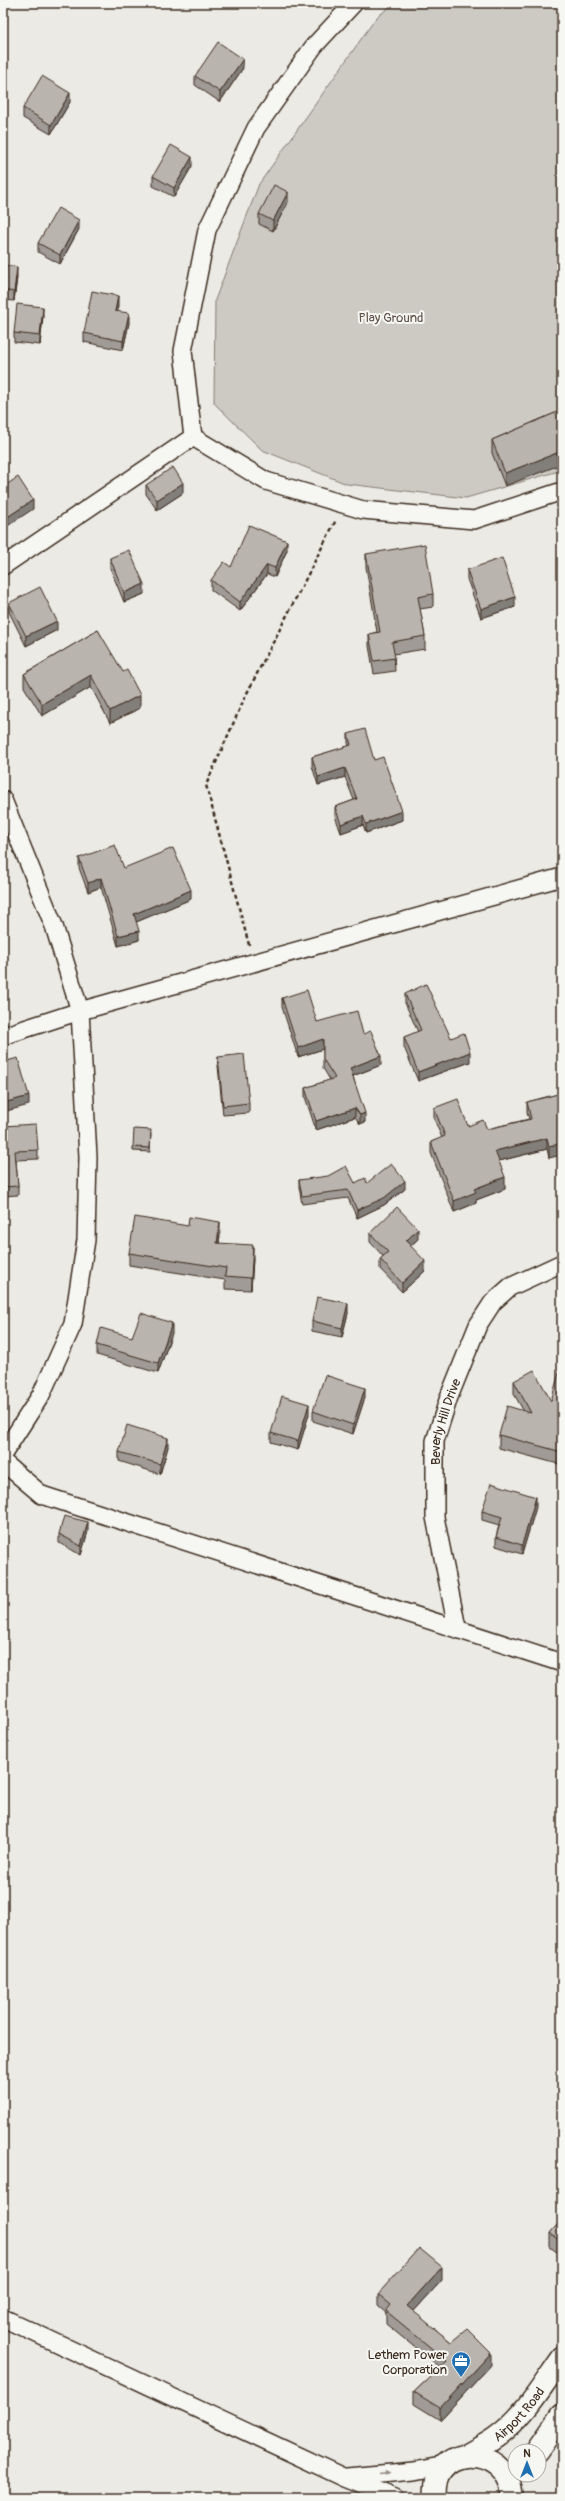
<svg xmlns="http://www.w3.org/2000/svg" width="565" height="2501" font-family="Pangolin,sans-serif">
	<style>
		.green { fill: #cdcac4; stroke: #847a71 }
		.lines { fill: none; stroke-linecap: round; stroke-linejoin: round }
		.minor-casing { stroke: #3b2a1e; stroke-width: 20 }
		.tertiary-casing { stroke: #3b2a1e; stroke-width: 24 }
		.path { stroke: #3b2a1e; stroke-width: 2.5; stroke-dasharray: 4 3; stroke-linecap: butt }
		.minor { stroke: #f6f6f2; stroke-width: 17 }
		.tertiary { stroke: #f6f6f2; stroke-width: 21 }
		.wall { fill: #a09b96; stroke: #3b2a1e }
		.shaded-wall { fill: #827e7a; stroke: #3b2a1e }
		.building { fill: #bab4ae; stroke: #3b2a1e }
		.oneway { fill: #989088 }
		.labels { text-anchor: middle; stroke-width: 4; stroke-linejoin: round; paint-order: stroke }
		.park-label { font-size: 13px; fill: #605248; stroke: #f6f6f2 }
		.street-label { font-size: 13px; fill: #3b2a1e; stroke: #f6f6f2 }
		.poi-label { font-size: 13px; fill: #3b2a1e; stroke: #f6f6f2; text-anchor: end }
	</style>
	<rect width="100%" height="100%" fill="#ebeae5"/>
	<filter id="ink" filterUnits="userSpaceOnUse"><feTurbulence type="fractalNoise" baseFrequency=".025" numOctaves="2"/><feDisplacementMap in="SourceGraphic" scale="8" xChannelSelector="R" yChannelSelector="G"/><feConvolveMatrix kernelMatrix="1 2 1 2 8 2 1 2 1" color-interpolation-filters="sRGB"/></filter>
	<g filter="url(#ink)">
		<path class="green" d="M394,3H562V470L466,498L347,484L262,450L214,403L215,300L259,184L376,18Z"/>
		<g class="lines">
			<g class="minor-casing">
				<g id="minor">
					<path d="M193,437L266,481L363,510L474,520L562,491"/>
					<path d="M3,566L193,437L183,351L207,230L256,128L314,46L354,3"/>
					<path d="M3,800L54,926L80,1011L88,1157L86,1240L73,1324L41,1395L3,1454"/>
					<path d="M3,1036L80,1011L562,877"/>
					<path d="M3,1462L42,1495L562,1663"/>
					<path id="s1" d="M457,1628L435,1517V1441L449,1397L478,1325L493,1302L510,1287L562,1263"/>
					<path d="M3,2318L345,2478L395,2498"/>
					<path d="M347,2477L414,2471L446,2465"/>
				</g>
			</g>
			<g class="tertiary-casing">
				<g id="tertiary">
					<path d="M537,2451L562,2415"/>
					<path id="s2" d="M463,2457C473,2451 485,2445 495,2438C524,2418 542,2386 562,2358"/>
					<path d="M435,2498C435,2493 435,2487 436,2482C447,2440 512,2452 512,2498"/>
				</g>
			</g>
			<path class="path" d="M249,945L206,785L245,697L336,520"/>
			<use href="#minor" class="minor"/>
			<use href="#tertiary" class="tertiary"/>
		</g>
		<g class="wall">
			<path d="M243,68L220,102L195,85V76Z"/>
			<path d="M70,102L51,134L23,118V108Z"/>
			<path d="M192,166L174,197L153,186V176Z"/>
			<path d="M288,202L273,231L259,224V214Z"/>
			<path d="M79,229L60,264L38,252V243Z"/>
			<path d="M3,265L17,277L14,301L3,300Z"/>
			<path d="M118,306L117,311L129,323L123,350L84,342V333Z"/>
			<path d="M43,316L40,345L14,342V333Z"/>
			<path d="M562,410L505,486L492,453V440Z"/>
			<path d="M146,485L183,493L157,510L146,494Z"/>
			<path d="M287,550L275,577L267,574L240,611L211,590V580L231,567Z"/>
			<path d="M366,554L433,594V607L420,609L425,636V649L394,654L395,671L374,674L369,646V634L377,632L366,567Z"/>
			<path d="M110,558L144,594L124,602L110,568Z"/>
			<path d="M467,570L515,607L481,618L467,579Z"/>
			<path d="M9,603L57,630L26,646L9,612Z"/>
			<path d="M98,630L140,708L110,723L91,687L42,716L24,687V674Z"/>
			<path d="M348,734L374,760L402,820L366,833L363,825L341,833L335,816V807L354,800L345,777L318,785L312,766V757L349,746L348,743Z"/>
			<path d="M79,858L124,868L191,899L136,922L139,940L118,946L101,887L88,892L79,868Z"/>
			<path d="M405,994L451,1038L470,1062L418,1081L404,1047V1037L418,1032L405,1003Z"/>
			<path d="M282,998L317,1022L363,1034L381,1065L353,1076L365,1122L360,1124L355,1117L316,1130L305,1097V1088L330,1080L323,1068V1049L298,1057L282,1007Z"/>
			<path d="M218,1057L249,1103V1113L223,1115L218,1066Z"/>
			<path d="M562,1093L549,1158L547,1149L499,1161L505,1189L476,1200V1203L454,1212L431,1153V1142L442,1138L434,1119V1108L468,1126L487,1129L529,1119L527,1113V1102Z"/>
			<path d="M3,1126L38,1150V1159L16,1160L18,1186V1195L3,1196Z"/>
			<path d="M151,1134L150,1152L133,1151V1147Z"/>
			<path d="M299,1180L367,1183L405,1189L384,1205L357,1218L348,1198L302,1204L299,1187Z"/>
			<path d="M370,1233L418,1239L410,1246L425,1271L402,1292L380,1269V1259L383,1256L370,1242Z"/>
			<path d="M220,1235L219,1244L253,1258L251,1290L225,1289V1280L129,1265V1253Z"/>
			<path d="M348,1313L342,1337L312,1331V1321Z"/>
			<path d="M172,1333L158,1373L97,1355V1345L132,1337Z"/>
			<path d="M562,1369V1465L499,1448V1435L523,1410L514,1394V1381L551,1401Z"/>
			<path d="M365,1397L353,1434L313,1421V1411Z"/>
			<path d="M309,1414L298,1450L271,1442V1433Z"/>
			<path d="M168,1447L160,1474L119,1461V1452Z"/>
			<path d="M536,1507L522,1554L496,1546V1537L499,1525L482,1520V1511Z"/>
			<path d="M88,1531L81,1555L59,1543V1534Z"/>
			<path d="M562,2220V2256L550,2247V2233Z"/>
			<path d="M442,2280L413,2312L451,2342L491,2365L440,2420L414,2404V2392L440,2368L386,2324V2313L378,2306V2294Z"/>
		</g>
		<g class="shaded-wall">
			<path d="M243,59V68L220,102V92Z"/>
			<path d="M70,93V102L51,134V125Z"/>
			<path d="M192,157V166L174,197V188Z"/>
			<path d="M288,192V202L273,231V221Z"/>
			<path d="M79,220V229L60,264V255Z"/>
			<path d="M17,267V277L14,301V292Z"/>
			<path d="M118,296V306L115,320V311Z"/>
			<path d="M43,307V316L40,345V336Z"/>
			<path d="M129,313V323L123,350V341Z"/>
			<path d="M562,451V464L505,486V473Z"/>
			<path d="M183,483V493L157,510V500Z"/>
			<path d="M33,500V509L3,529V520Z"/>
			<path d="M287,541V550L275,577V568Z"/>
			<path d="M267,565V574L240,611V602Z"/>
			<path d="M144,584V594L124,602V593Z"/>
			<path d="M515,597V607L481,618V609Z"/>
			<path d="M57,621V630L26,646V636Z"/>
			<path d="M91,675V687L42,716V704Z"/>
			<path d="M140,695V708L110,723V711Z"/>
			<path d="M345,768V777L318,785V777Z"/>
			<path d="M402,811V820L366,833V824Z"/>
			<path d="M363,816V825L341,833V824Z"/>
			<path d="M101,878V887L88,892V883Z"/>
			<path d="M191,890V899L134,923V914Z"/>
			<path d="M139,931V940L118,946V936Z"/>
			<path d="M323,1039V1049L298,1057V1048Z"/>
			<path d="M470,1052V1062L418,1081V1072Z"/>
			<path d="M381,1056V1065L350,1077V1068Z"/>
			<path d="M29,1096V1105L3,1112V1103Z"/>
			<path d="M355,1108V1117L316,1130V1121Z"/>
			<path d="M365,1113V1122L360,1124V1115Z"/>
			<path d="M547,1138V1149L495,1162V1151Z"/>
			<path d="M562,1143V1155L549,1158V1146Z"/>
			<path d="M505,1177V1189L476,1200V1203L454,1212V1201L474,1189Z"/>
			<path d="M405,1181V1189L384,1205L357,1218V1210Z"/>
			<path d="M220,1222V1235L217,1256V1243Z"/>
			<path d="M418,1229V1239L406,1250V1241Z"/>
			<path d="M253,1245V1258L251,1290V1278Z"/>
			<path d="M425,1261V1271L402,1292V1283Z"/>
			<path d="M348,1303V1313L342,1337V1328Z"/>
			<path d="M172,1323V1333L158,1373V1363Z"/>
			<path d="M365,1388V1397L353,1434V1425Z"/>
			<path d="M309,1404V1414L298,1450V1441Z"/>
			<path d="M168,1438V1447L160,1474V1464Z"/>
			<path d="M536,1497V1507L522,1554V1545Z"/>
			<path d="M88,1522V1531L81,1555V1546Z"/>
			<path d="M442,2267V2280L407,2319V2306Z"/>
			<path d="M491,2353V2365L440,2420V2408Z"/>
		</g>
		<g class="building">
			<path d="M218,42L243,59L220,92L195,76Z"/>
			<path d="M42,76L70,93L51,125L23,108Z"/>
			<path d="M171,145L192,157L174,188L153,176Z"/>
			<path d="M274,185L288,192L273,221L259,214Z"/>
			<path d="M58,208L79,220L60,255L38,243Z"/>
			<path d="M3,265L17,267L14,292L3,290Z"/>
			<path d="M92,291L118,296L115,311L129,313L123,341L84,333Z"/>
			<path d="M17,304L43,307L40,336L14,333Z"/>
			<path d="M562,410V451L505,473L492,440Z"/>
			<path d="M173,467L183,483L157,500L146,485Z"/>
			<path d="M18,477L33,500L3,520V487Z"/>
			<path d="M249,525L287,541L275,568L267,565L240,602L211,580L224,562L231,567Z"/>
			<path d="M425,544L433,594L418,597L425,636L392,642L395,658L374,661L369,634L380,632L366,554Z"/>
			<path d="M129,550L144,584L124,593L110,558Z"/>
			<path d="M502,558L515,597L481,609L467,570Z"/>
			<path d="M40,587L57,621L26,636L9,603Z"/>
			<path d="M98,630L123,672L127,670L140,695L110,711L91,675L42,704L24,674Z"/>
			<path d="M365,729L374,760L383,757L402,811L366,824L363,816L341,824L335,807L357,799L345,768L318,777L312,757L351,745L348,734Z"/>
			<path d="M115,845L124,868L173,848L191,890L134,914L139,931L118,936L101,878L88,883L79,858Z"/>
			<path d="M426,984L451,1038L464,1033L470,1052L418,1072L404,1037L421,1030L405,994Z"/>
			<path d="M307,990L317,1022L357,1011L363,1034L371,1031L381,1056L350,1068L365,1113L360,1115L355,1108L316,1121L305,1088L335,1078L323,1059V1039L298,1048L282,998Z"/>
			<path d="M244,1054L249,1103L223,1106L218,1057Z"/>
			<path d="M18,1058L29,1096L3,1103V1062Z"/>
			<path d="M562,1093V1143L549,1146L547,1138L495,1151L505,1177L474,1189L476,1192L454,1201L431,1142L445,1136L434,1108L458,1099L468,1126L483,1120L487,1129L531,1119L527,1102Z"/>
			<path d="M36,1124L38,1150L15,1151L18,1186L3,1187V1126Z"/>
			<path d="M134,1129L151,1130L150,1148L133,1147Z"/>
			<path d="M391,1164L405,1181L384,1198L357,1210L348,1190L302,1196L299,1180L328,1176L346,1166L355,1183L365,1178L367,1183Z"/>
			<path d="M397,1207L418,1229L406,1241L425,1261L402,1283L380,1259L388,1252L370,1233Z"/>
			<path d="M135,1217L188,1226L189,1217L220,1222L217,1243L253,1245L251,1278L225,1276L226,1268L129,1253Z"/>
			<path d="M317,1297L348,1303L342,1328L312,1321Z"/>
			<path d="M141,1313L172,1323L158,1363L97,1345L101,1328L132,1337Z"/>
			<path d="M560,1369H562V1452L499,1435L507,1406L531,1413L514,1381L534,1370L551,1401Z"/>
			<path d="M325,1375L365,1388L353,1425L313,1411Z"/>
			<path d="M282,1396L309,1404L298,1441L271,1433Z"/>
			<path d="M127,1425L168,1438L160,1464L119,1452Z"/>
			<path d="M491,1483L536,1497L522,1545L496,1537L502,1517L482,1511Z"/>
			<path d="M64,1516L88,1522L81,1546L59,1534Z"/>
			<path d="M562,2220V2243L550,2233Z"/>
			<path d="M419,2248L442,2267L407,2306L451,2342L467,2329L491,2353L440,2408L414,2392L447,2361L386,2311L391,2305L378,2294Z"/>
		</g>
		<defs><path id="oneway-solid" d="M-6-.8H1V-3.2L6.5 0L1 3.2V.8H-6Z"/></defs>
		<use class="oneway" href="#oneway-solid" transform="translate(384 2473) rotate(-5)"/>
	</g>
	<defs>
		<g id="office-pin" transform="scale(1)"><path d="M0 17L-7.5 6A9.5 9.5 0 1 1 7.5 6Z" fill="#1f6fb2" stroke="#f6f6f2"/><path d="M-6-3h4V-5.5h4V-3h4V5H-6ZM-1-4.5V-3h2v-1.5ZM-6 0V1H6V0Z" fill="#fff"/></g>
	</defs>
	<g fill-rule="evenodd">
		<use href="#office-pin" x="461" y="2361"/>
	</g>
	<g class="labels">
		<g class="park-label">
			<text x="391" y="322">Play Ground</text>
		</g>
		<g class="street-label">
			<text dy="5" stroke="none"><textPath href="#s1" startOffset="210">Beverly Hill Drive</textPath></text>
			<text dy="5" stroke="none"><textPath href="#s2" startOffset="71">Airport Road</textPath></text>
		</g>
		<g class="poi-label">
			<text x="447" y="2359">Lethem Power<tspan x="447" dy="15">Corporation</tspan></text>
		</g>
	</g>
	<rect width="565" height="2501" fill="none" stroke="#f6f6f2" stroke-width="16"/>
	<rect x="8" y="8" width="549" height="2485" fill="none" stroke="#3b2a1e" stroke-width="1.5" filter="url(#ink)"/>
	<g transform="translate(527 2463)"><circle r="19" fill="#f6f6f2" stroke="#aba49d"/>
	<path d="M0-3L7 15L0 10L-7 15Z" fill="#1f6fb2"/>
	<text y="-6" font-size="11" font-weight="bold" text-anchor="middle" fill="#3b2a1e">N</text>
	</g>
</svg>
